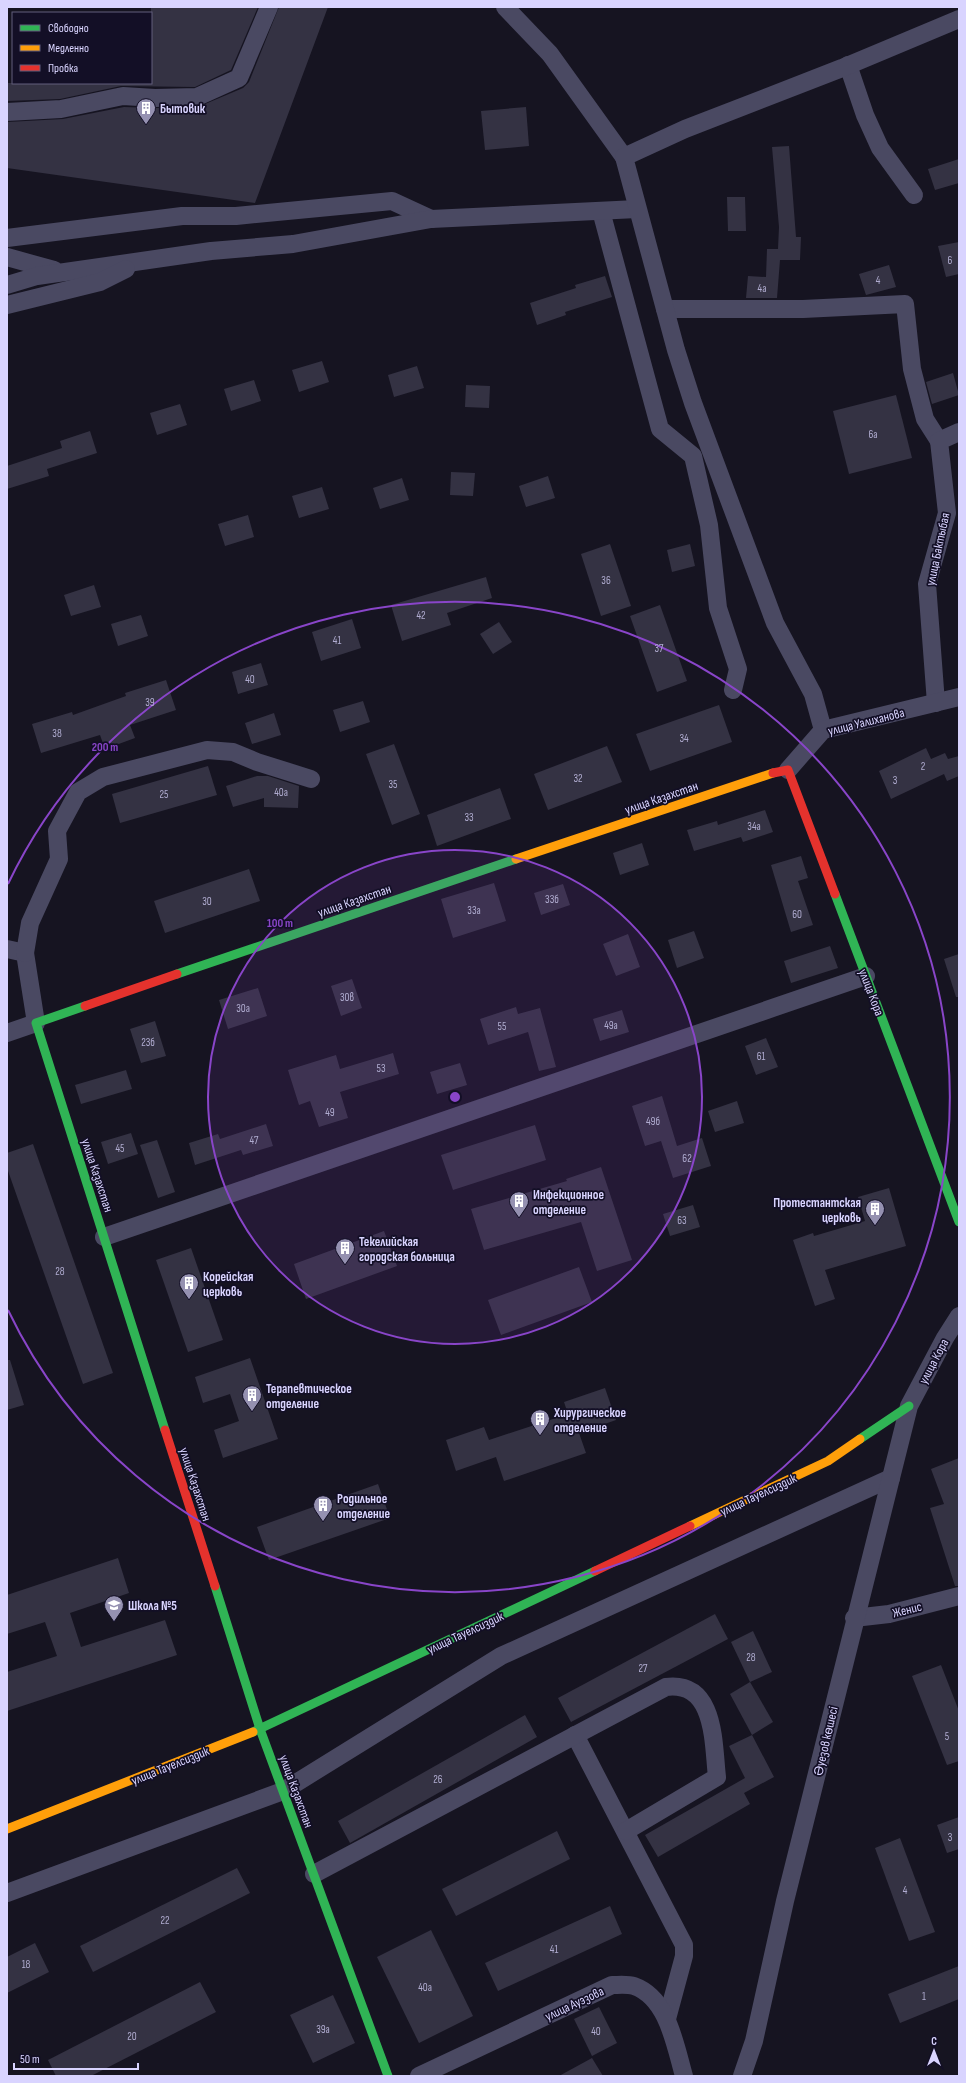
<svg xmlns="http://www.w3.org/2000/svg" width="966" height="2083" font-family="'Sofia Sans Condensed',sans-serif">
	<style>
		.building { fill: #343243 }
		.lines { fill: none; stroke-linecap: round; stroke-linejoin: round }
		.street { stroke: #4a4962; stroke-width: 18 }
		.fast { stroke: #30b455; stroke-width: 9 }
		.slow { stroke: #ff9f0a; stroke-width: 9 }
		.jam { stroke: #e5322d; stroke-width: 9 }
		.ring { fill: none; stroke: #8945c9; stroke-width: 2 }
		.labels { text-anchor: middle; stroke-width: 3.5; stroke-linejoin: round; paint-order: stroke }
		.number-label { font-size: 11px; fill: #b0acd0 }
		.poi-label { font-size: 13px; font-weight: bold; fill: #d9d4ff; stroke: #130f26; text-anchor: start }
		.street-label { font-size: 13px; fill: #d9d4ff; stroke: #130f26 }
		.centre { fill: #8945c9; stroke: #130f26; stroke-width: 2 }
		.ring-label { font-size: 12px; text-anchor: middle; font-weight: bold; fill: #8945c9; stroke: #130f26; stroke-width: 3.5; stroke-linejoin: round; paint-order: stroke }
	</style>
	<rect width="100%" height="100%" fill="#161421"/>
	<g class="building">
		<path d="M151,7H258L231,70L195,87L121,86L60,99L7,101V83H151Z"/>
		<path d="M279,7H328L255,203L7,168V122L63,119L124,107L155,108L198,107L243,88L249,82Z"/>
		<path d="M526,107L529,146L485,150L481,111Z"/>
		<path d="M789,146L796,237H801L800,260H780L777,298H746L748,276L766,277L767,249H778L779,227L772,147Z"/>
		<path d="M959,159V183L935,190L928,169Z"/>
		<path d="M727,197H745L746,231H728Z"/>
		<path d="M959,242V274L946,277L938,246Z"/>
		<path d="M889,265L896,287L866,295L859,274Z"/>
		<path d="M605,276L612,297L565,312L566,315L537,325L530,303L576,288L575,285Z"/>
		<path d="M322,361L329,382L299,392L292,370Z"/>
		<path d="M417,366L424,388L394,397L388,375Z"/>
		<path d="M953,373L959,395L932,404L926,382Z"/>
		<path d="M254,380L261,401L231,411L224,389Z"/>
		<path d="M466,385L490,386L489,408L465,407Z"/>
		<path d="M896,395L912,458L849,474L833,411Z"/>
		<path d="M180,404L187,425L157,435L150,413Z"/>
		<path d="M90,431L97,453L47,469L49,476L7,489V466L62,448L60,441Z"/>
		<path d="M451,472L475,473L473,496L450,495Z"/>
		<path d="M548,476L555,498L526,507L519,486Z"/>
		<path d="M402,478L409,500L380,509L373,488Z"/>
		<path d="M322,487L329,509L299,518L292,496Z"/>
		<path d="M248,515L254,537L225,546L218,524Z"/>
		<path d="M610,544L631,606L601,616L581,554Z"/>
		<path d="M690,544L695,566L672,572L667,550Z"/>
		<path d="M486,577L492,598L447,613L451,625L402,641L391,605Z"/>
		<path d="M94,585L101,607L71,616L64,595Z"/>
		<path d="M660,605L687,681L657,692L630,616Z"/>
		<path d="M141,615L148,636L118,646L111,624Z"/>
		<path d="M352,619L361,648L321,661L312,632Z"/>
		<path d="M499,622L512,642L493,654L480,634Z"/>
		<path d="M261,663L268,685L238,694L232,672Z"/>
		<path d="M166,680L176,710L130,725L135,738L105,749L100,735L41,753L32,724L72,712L73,715L126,696L125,693Z"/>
		<path d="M363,701L370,722L340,732L333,710Z"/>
		<path d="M719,705L732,742L650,771L636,734Z"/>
		<path d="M274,713L281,735L252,744L245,723Z"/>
		<path d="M394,744L420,814L392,825L366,754Z"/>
		<path d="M607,746L622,782L548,810L534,774Z"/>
		<path d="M926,748L931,759L945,753L948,759L959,756V776L947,781L944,774L891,799L879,771Z"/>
		<path d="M208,766L217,795L120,823L112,794Z"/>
		<path d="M257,776H268L299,786L298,808L264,807V798L233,807L226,786Z"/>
		<path d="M500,788L511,819L437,846L427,815Z"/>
		<path d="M765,810L773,832L743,842L741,837L694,851L687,830L717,821L718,825Z"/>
		<path d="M642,843L649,865L620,875L613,853Z"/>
		<path d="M801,856L808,878L798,881L813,925L791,932L771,865Z"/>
		<path d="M249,869L260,901L165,933L154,901Z"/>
		<path d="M494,883L506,921L453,938L441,899Z"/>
		<path d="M563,884L570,905L541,915L534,893Z"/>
		<path d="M694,931L704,958L677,968L668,940Z"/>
		<path d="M628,934L640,967L616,976L603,944Z"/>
		<path d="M830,946L838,968L791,983L784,961Z"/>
		<path d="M959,954V997H956L944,959Z"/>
		<path d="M352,979L362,1008L341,1016L331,986Z"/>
		<path d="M258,988L267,1016L228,1029L219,1000Z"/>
		<path d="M516,1007L518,1014L540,1008L556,1067L539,1071L528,1032L488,1045L480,1019Z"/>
		<path d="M622,1010L629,1032L600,1041L593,1019Z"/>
		<path d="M155,1021L166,1056L141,1063L130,1029Z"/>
		<path d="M766,1038L778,1067L756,1075L745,1046Z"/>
		<path d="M393,1053L399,1074L340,1092L348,1118L319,1127L310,1101L299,1105L288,1070L336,1055L340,1069Z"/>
		<path d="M460,1063L467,1085L437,1094L430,1072Z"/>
		<path d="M126,1070L132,1089L81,1104L75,1085Z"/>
		<path d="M662,1096L677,1146L702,1138L711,1166L673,1178L661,1141L645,1146L632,1106Z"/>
		<path d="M737,1101L744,1123L715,1132L708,1111Z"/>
		<path d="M266,1124L273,1146L243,1155L241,1150L195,1165L189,1143L218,1134L220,1139Z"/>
		<path d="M535,1125L546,1160L453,1190L441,1155Z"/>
		<path d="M131,1133L138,1154L108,1164L101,1142Z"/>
		<path d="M157,1140L175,1192L158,1198L140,1145Z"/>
		<path d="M33,1144L113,1373L83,1384L7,1168V1153Z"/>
		<path d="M601,1167L632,1260L597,1271L581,1222L484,1250L471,1209L567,1181L566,1179Z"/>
		<path d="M889,1188L906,1246L825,1270L835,1299L815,1306L793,1240L813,1233L814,1236L865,1221L858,1197Z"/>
		<path d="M693,1205L700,1227L670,1236L663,1214Z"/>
		<path d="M384,1231L397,1266L306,1299L294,1264Z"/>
		<path d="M191,1248L223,1340L188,1352L156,1260Z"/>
		<path d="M579,1267L592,1302L501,1335L488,1300Z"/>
		<path d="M250,1358L278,1439L223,1458L214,1430L239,1421L230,1394L203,1403L195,1377Z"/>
		<path d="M7,1360H10L24,1405L7,1410Z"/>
		<path d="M605,1388L616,1420L579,1433L586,1453L504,1481L496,1457L456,1471L446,1440L484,1427L489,1440L568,1414L564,1402Z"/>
		<path d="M959,1458V1586H955L930,1508L944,1504L931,1469Z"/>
		<path d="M378,1484L390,1518L269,1560L257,1527Z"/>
		<path d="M118,1558L129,1593L70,1613L81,1647L165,1620L177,1655L7,1711V1672L57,1656L45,1622L7,1634V1595Z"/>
		<path d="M715,1614L728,1639L571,1722L558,1698Z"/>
		<path d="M753,1631L772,1672L750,1682L731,1642Z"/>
		<path d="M941,1665L959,1711V1761L947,1765L912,1676Z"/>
		<path d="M750,1682L773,1722L752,1735L730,1694Z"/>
		<path d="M525,1715L537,1737L350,1843L338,1821Z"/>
		<path d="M752,1735L774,1777L744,1793L750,1804L658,1857L645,1835L745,1778L729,1746Z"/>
		<path d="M959,1817V1849L947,1853L937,1825Z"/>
		<path d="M557,1831L570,1859L456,1916L442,1889Z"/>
		<path d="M900,1838L935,1932L909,1941L875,1848Z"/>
		<path d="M237,1868L250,1893L93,1972L80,1946Z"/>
		<path d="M610,1906L622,1934L498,1991L485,1963Z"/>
		<path d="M431,1930L473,2016L419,2043L377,1957Z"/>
		<path d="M35,1943L49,1972L7,1993V1957Z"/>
		<path d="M959,1966V1999L900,2023L888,1994Z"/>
		<path d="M200,1982L216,2012L91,2076H56L48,2060Z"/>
		<path d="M333,1995L355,2043L313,2063L290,2015Z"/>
		<path d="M599,2007L617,2043L592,2056L574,2019Z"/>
		<path d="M592,2058L603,2076H559Z"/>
	</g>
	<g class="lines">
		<g class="street">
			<path d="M505,7L550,54L624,157"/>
			<path d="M848,65L865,115L880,148L914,195"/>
			<path d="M7,112L61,109L123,96L155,98L197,97L239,78L269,7"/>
			<path d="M601,211L660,429L693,456L709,525L718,608L738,669L733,690"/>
			<path d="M7,238L182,216H236L392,201L431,219"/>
			<path d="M7,257L54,270"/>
			<path d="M7,285L37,276L211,251L293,244L431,219L637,209"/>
			<path d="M7,305L100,282L126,269"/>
			<path d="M665,309H803L905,304L912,369L925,419L939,441"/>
			<path d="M936,703L927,584L947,513L939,441L959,432"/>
			<path d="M823,730L813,694L775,623L693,403L676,350L624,157L685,129L842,68L959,19"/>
			<path d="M788,770L823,730L959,697"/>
			<path d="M7,949L25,953L36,1023L7,1033"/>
			<path d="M25,953L30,923L59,859L57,831L78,792L103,777L207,750L233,752L257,762L311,779"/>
			<path d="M104,1237L866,976"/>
			<path d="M854,1618L889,1614L959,1596"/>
			<path d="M575,1735L684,1945V1956L667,2019"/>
			<path d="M314,1874L666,1687C716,1681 713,1743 717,1777L626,1831"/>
			<path d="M7,1893L283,1791L501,1656L891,1478"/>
			<path d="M419,2076L612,1985C618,1985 628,1984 634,1986C668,1998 675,2045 684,2076"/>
			<path d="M742,2076L754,2041L785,1901L909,1406L945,1338L959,1316"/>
		</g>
		<g class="fast">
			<path d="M835,894L959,1222"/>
			<path d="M177,974L516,859"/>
			<path d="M85,1006L36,1023L165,1430"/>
			<path d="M860,1439L909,1406"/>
			<path d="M215,1586L260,1729L388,2076"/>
			<path d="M253,1732L595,1571"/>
		</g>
		<g class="slow">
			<path d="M516,859L773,773"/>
			<path d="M690,1526L828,1461L860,1439"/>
			<path d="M7,1829L253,1732"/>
		</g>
		<g class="jam">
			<path d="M773,773L788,770L835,894"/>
			<path d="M85,1006L177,974"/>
			<path d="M165,1430L215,1586"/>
			<path d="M595,1571L690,1526"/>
		</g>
	</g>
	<circle cx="455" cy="1097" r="247" fill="#8945c9" fill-opacity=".12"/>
	<g class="ring">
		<circle cx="455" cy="1097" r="247"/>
		<path d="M8 884A495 495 0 1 1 8 1310"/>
	</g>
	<defs>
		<g id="building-pin" transform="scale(1)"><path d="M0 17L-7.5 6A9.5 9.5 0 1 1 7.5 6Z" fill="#9591b1" stroke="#130f26"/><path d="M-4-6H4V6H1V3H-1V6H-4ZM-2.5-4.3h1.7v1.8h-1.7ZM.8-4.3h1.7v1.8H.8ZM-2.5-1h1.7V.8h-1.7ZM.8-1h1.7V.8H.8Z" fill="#fff"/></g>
		<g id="school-pin" transform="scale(1)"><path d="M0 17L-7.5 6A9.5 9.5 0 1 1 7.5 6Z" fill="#9591b1" stroke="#130f26"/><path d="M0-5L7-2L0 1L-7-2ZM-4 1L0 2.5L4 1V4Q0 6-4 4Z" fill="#fff"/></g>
	</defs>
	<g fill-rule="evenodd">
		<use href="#building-pin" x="146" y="108"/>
		<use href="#building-pin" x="519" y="1201"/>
		<use href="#building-pin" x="875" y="1209"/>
		<use href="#building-pin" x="345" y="1248"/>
		<use href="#building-pin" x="189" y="1283"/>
		<use href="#building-pin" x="252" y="1395"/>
		<use href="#building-pin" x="540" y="1419"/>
		<use href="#building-pin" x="323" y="1505"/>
		<use href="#school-pin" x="114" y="1605"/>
	</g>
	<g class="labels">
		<g class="number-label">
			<text x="950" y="264">6</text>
			<text x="878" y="284">4</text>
			<text x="762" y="292">4а</text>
			<text x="873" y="438">6а</text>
			<text x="606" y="584">36</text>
			<text x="421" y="619">42</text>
			<text x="337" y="644">41</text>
			<text x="659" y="652">37</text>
			<text x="250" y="683">40</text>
			<text x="150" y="706">39</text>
			<text x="57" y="737">38</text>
			<text x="684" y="742">34</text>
			<text x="923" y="770">2</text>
			<text x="578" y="782">32</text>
			<text x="895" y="784">3</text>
			<text x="393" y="788">35</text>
			<text x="281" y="796">40а</text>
			<text x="164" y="798">25</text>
			<text x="469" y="821">33</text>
			<text x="754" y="830">34а</text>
			<text x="552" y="903">33б</text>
			<text x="207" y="905">30</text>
			<text x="474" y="914">33а</text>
			<text x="797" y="918">60</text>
			<text x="347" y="1001">30в</text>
			<text x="243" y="1012">30а</text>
			<text x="611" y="1029">49а</text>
			<text x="502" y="1030">55</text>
			<text x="148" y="1046">23б</text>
			<text x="761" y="1060">61</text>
			<text x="381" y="1072">53</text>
			<text x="330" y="1116">49</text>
			<text x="653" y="1125">49б</text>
			<text x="254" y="1144">47</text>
			<text x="120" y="1152">45</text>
			<text x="687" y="1162">62</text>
			<text x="682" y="1224">63</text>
			<text x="60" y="1275">28</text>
			<text x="751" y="1661">28</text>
			<text x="643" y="1672">27</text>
			<text x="947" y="1740">5</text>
			<text x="438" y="1783">26</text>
			<text x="950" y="1841">3</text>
			<text x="905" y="1894">4</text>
			<text x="165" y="1924">22</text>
			<text x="554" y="1953">41</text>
			<text x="26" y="1968">18</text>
			<text x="425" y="1991">40а</text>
			<text x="924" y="2000">1</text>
			<text x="323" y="2033">39а</text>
			<text x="596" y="2035">40</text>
			<text x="132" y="2040">20</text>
		</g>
		<g class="poi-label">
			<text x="160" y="113">Бытовик</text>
			<text x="533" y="1199">Инфекционное<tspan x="533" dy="15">отделение</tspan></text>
			<text x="861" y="1207" text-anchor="end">Протестантская<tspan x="861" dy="15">церковь</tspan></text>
			<text x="359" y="1246">Текелийская<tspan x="359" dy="15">городская больница</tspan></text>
			<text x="203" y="1281">Корейская<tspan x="203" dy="15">церковь</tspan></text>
			<text x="266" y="1393">Терапевтическое<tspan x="266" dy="15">отделение</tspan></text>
			<text x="554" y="1417">Хирургическое<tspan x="554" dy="15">отделение</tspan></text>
			<text x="337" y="1503">Родильное<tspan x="337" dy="15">отделение</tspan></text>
			<text x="128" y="1610">Школа №5</text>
		</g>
		<g class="street-label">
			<text transform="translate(937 549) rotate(-78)" y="5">улица Бактыбая</text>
			<text transform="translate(866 721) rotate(-14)" y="5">улица Уалиханова</text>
			<text transform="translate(661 797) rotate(-19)" y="5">улица Казахстан</text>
			<text transform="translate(354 900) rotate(-19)" y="5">улица Казахстан</text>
			<text transform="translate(872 992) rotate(69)" y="5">улица Кора</text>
			<text transform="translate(98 1175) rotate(72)" y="5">улица Казахстан</text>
			<text transform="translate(933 1361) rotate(-62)" y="5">улица Кора</text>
			<text transform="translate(196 1484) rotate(72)" y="5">улица Казахстан</text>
			<text transform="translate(758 1494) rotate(-25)" y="5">улица Тауелсиздик</text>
			<text transform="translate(907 1609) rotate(-14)" y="5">Женис</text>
			<text transform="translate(465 1632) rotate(-25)" y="5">улица Тауелсиздик</text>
			<text transform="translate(825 1741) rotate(-77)" y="5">Әуезов көшесі</text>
			<text transform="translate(170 1765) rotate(-22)" y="5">улица Тауелсиздик</text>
			<text transform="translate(297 1791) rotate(70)" y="5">улица Казахстан</text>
			<text transform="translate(574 2003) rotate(-25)" y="5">улица Ауэзова</text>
		</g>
	</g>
	<circle cx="455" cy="1097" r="6" class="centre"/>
	<g class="ring-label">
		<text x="105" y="751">200 m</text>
		<text x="280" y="927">100 m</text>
	</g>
	<rect width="966" height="2083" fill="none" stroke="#d9d4ff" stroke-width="16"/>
	<rect x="12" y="12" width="140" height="72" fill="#130f26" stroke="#625e7d"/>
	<rect x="20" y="25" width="20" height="6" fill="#30b455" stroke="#625e7d"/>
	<text x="48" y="32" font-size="12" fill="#d9d4ff">Свободно</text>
	<rect x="20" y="45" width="20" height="6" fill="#ff9f0a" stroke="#625e7d"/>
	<text x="48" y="52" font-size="12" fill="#d9d4ff">Медленно</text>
	<rect x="20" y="65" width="20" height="6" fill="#e5322d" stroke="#625e7d"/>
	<text x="48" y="72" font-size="12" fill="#d9d4ff">Пробка</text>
	<g transform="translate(934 2051)" stroke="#130f26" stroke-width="3" paint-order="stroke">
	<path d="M0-3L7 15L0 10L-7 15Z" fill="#d9d4ff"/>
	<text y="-6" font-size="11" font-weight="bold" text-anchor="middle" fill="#d9d4ff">С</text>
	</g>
	<path d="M14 2063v6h124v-6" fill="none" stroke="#d9d4ff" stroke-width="2"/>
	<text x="20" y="2063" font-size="12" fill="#d9d4ff" stroke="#130f26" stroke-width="3" paint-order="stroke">50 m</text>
</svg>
